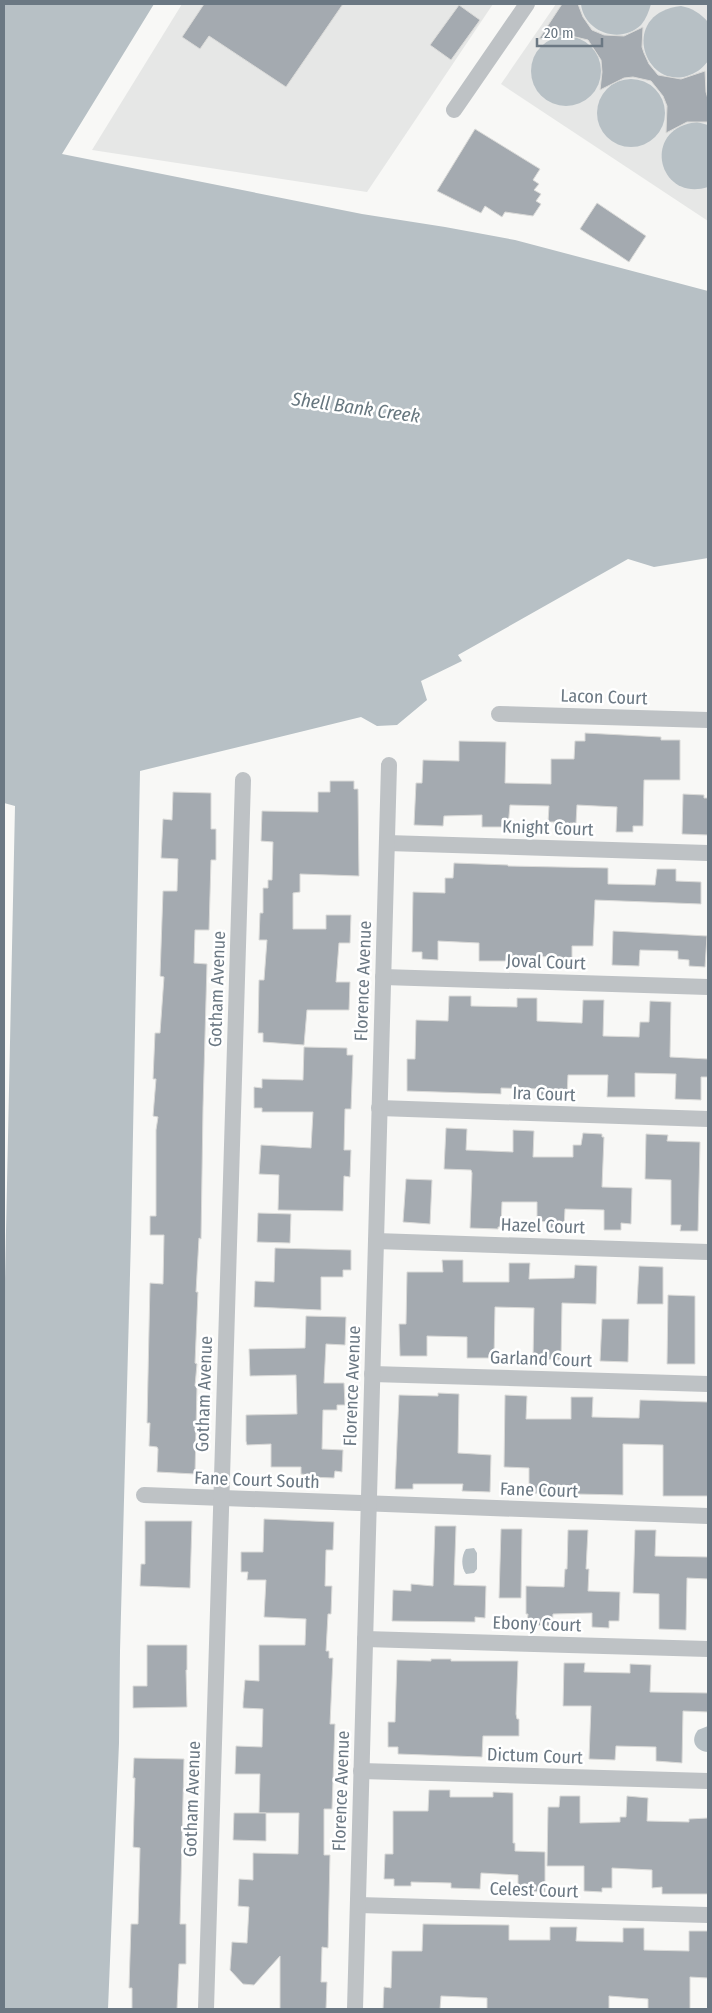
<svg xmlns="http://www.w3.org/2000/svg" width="712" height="2013" font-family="'Fira Sans Condensed',sans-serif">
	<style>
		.built { fill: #e6e7e6 }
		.water { fill: #b7c0c5 }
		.building { fill: #a4aab0; stroke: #dadad8 }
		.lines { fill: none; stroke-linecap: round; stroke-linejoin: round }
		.street { stroke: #bec2c5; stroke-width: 16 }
		.labels { text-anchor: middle; stroke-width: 5; stroke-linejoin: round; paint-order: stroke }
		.street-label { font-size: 18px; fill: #6b7883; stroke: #fff }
		.water-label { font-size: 19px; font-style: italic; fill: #67777f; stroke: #fff }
	</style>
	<rect width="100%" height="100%" fill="#f8f8f6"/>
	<g class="built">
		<path d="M182,4H493L367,192L92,150Z"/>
		<path d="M556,4H708V221L501,84Z"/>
	</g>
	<g class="water">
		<path d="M4,4H154L62,154L362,214L445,227L515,240L708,291V558L654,567L628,559L458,655L462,661L421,681L427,700L397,725L377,726L361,717L140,771L131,1237L120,1651L119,1743L108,2009H4V1326L15,806L4,803Z"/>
		<path d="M581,4H651C649,11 646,19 641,25C620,45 584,32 581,4Z"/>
		<path d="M681,6C692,8 700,13 708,22V61C702,69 696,73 687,76C643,89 619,13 681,6Z"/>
		<circle cx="566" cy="71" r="35"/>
		<circle cx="631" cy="113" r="34"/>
		<path d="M697,122L708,125V187C658,203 640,128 697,122Z"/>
		<path d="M474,1548L477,1553V1569L474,1573L466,1574C461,1567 461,1556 466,1549Z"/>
		<path d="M708,1726V1752C695,1751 690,1740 698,1730Z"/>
	</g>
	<g class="building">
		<path d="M204,4H343L286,87L209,36L200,49L182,37Z"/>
		<path d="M562,4H578L583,17L592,30L604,35L624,36L643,27L642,47L644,53L649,64L658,75L681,79L705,71L706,92L708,99V122H687L666,133L667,106L663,96L651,81L633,77L624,78L600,90L602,72L601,60L588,40L567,35L539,39Z"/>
		<path d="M459,5L480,20L451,60L430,45Z"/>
		<path d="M475,129L540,169L533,180L539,184L534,190L541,194L536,201L541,204L533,216L505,212L502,217L485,206L481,213L437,191Z"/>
		<path d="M597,203L646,236L629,262L580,229Z"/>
		<path d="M585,733L661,737V740H680V780H644L643,826H633V832H616L617,807L577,805L576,823H570V830H553L554,822H548L549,806L510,805L508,827H482V815L444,816L443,826L414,825L416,783H422L423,760L459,761V741L506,742L505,783L551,784V759H574L575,741H585Z"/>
		<path d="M330,781H354V789H358L359,876L300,874V892L293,893V929H326V915H351L350,943H339L336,982H350L349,1010H307L304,1045L263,1042V1033H258L259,980H264L267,940H259L260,913H263V888H268V880H272L273,842L261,841L262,811L318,812V792H330Z"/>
		<path d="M173,792L211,793V829H216V860H211L209,930H195L194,963L207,964L203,1108L201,1239L199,1238L196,1292H198L195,1363L197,1364L195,1386H197L195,1474L157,1472L158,1449L157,1447L149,1446L150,1423H147L150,1283L163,1284L164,1235H150V1216H156V1130L158,1117L153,1116L156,1079H153L155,1033H160L164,977L160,976L163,891H177L178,859L161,858L163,819L172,820Z"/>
		<path d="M683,794L704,795V798H708V835L682,834Z"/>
		<path d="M454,863L508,865V866L608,868V884L655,885L657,869H676V881L701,882V904L595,900L593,946H572V963H555V957L516,956V961H479V943L438,941V960L422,959V952H412L413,892L445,893V878H453Z"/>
		<path d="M613,931L707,936L705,967L689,966V960L678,959V951L640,950L639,966L612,965Z"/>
		<path d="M449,996H471V1006L517,1007V998H537V1021L582,1023L583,1000H604L603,1036L639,1037L640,1022H649L650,1001L671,1002L670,1057L708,1059V1077H701V1100L675,1099L676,1074L635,1073V1097H607L608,1075H568L567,1095H540V1089L501,1088V1094L407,1091V1059H415L416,1020L448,1021Z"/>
		<path d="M304,1047L347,1048V1055H353L351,1109H345L344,1150H351L350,1177L344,1176L343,1211L278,1210L279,1175L259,1174L261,1145L311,1148L313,1112H262V1108H254V1087L262,1088V1079L303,1080Z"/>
		<path d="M446,1128L467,1129L466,1150L513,1152V1130L534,1131L533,1157H573V1145H581L583,1133L602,1134V1137H604L602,1187L632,1188L631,1224L621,1223V1230H604V1210L565,1209L564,1228H547L548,1222L537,1221V1202H502L501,1227H498V1229L470,1228L472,1173L471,1170L444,1169Z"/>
		<path d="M646,1134L668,1135L667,1141L700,1142L698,1231H680L681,1225H671V1180L645,1179Z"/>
		<path d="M406,1179L432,1180L430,1224L403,1222Z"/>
		<path d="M258,1213L291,1214L290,1243L257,1242Z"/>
		<path d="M275,1248L351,1250V1270H343V1277H321V1310L254,1307L255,1281L274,1282Z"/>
		<path d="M442,1260H463V1282H509V1263H530L529,1279L574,1278L575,1265L597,1266L596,1304L562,1303L561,1360L533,1359L534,1308L495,1307L494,1358H467V1337L427,1336V1356H400L399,1324H406L407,1272H443Z"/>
		<path d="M639,1266L663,1267V1304H637Z"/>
		<path d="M668,1295L695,1296V1364H667Z"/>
		<path d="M306,1316L346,1317L345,1345L326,1344L324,1383H344L345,1405H337V1410H323L322,1449L343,1450L342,1472L335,1471L334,1478L310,1477V1475L301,1474V1467H271V1444L247,1445L246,1441V1415L297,1414L296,1375L250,1376L249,1349L305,1348Z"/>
		<path d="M602,1319H629L628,1362L600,1361Z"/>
		<path d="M438,1393L459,1394L458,1453L491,1455L490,1492L462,1491L463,1484H413V1489H395L399,1395L438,1396Z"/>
		<path d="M505,1395L527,1396L526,1419H571V1397H593L592,1417L631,1418H639L640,1400L708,1402V1496H663V1445L623,1444V1495L529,1493V1468L504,1467Z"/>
		<path d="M264,1519L334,1522L333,1550H326L325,1586H332L331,1614H328L326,1651H329V1658H333L330,1724H335L332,1809H324V1855H330L328,1948L322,1947L321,1982H327L326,2009H280V1956L254,1985L243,1984L230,1970L232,1942L247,1943L249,1907L238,1906L239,1879L253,1880V1853L298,1854L299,1813H259L260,1774H235L236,1746L262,1747L263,1709L243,1708V1703L245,1680L259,1681V1645H305L306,1619L264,1617L266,1580H247L248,1572H241V1552H263Z"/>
		<path d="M145,1521H192L190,1588L140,1586L141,1564H145Z"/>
		<path d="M435,1526H456L454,1585L486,1586L485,1618L475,1617V1622L392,1621L393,1590L411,1591V1584L433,1586Z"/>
		<path d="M501,1529H522L521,1598H499Z"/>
		<path d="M568,1530H588L586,1569H589L588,1591L620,1592L619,1621H609V1628L592,1627V1613L553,1614L552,1626L527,1625L528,1614H526V1586L564,1587L565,1569H567Z"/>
		<path d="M635,1530H656L655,1556L708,1557V1579L687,1578L686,1630L659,1629V1594L633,1593Z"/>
		<path d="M147,1645H187V1670H186L187,1707L133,1708V1686H147Z"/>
		<path d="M431,1659H451V1661H518L516,1714L517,1719H519V1736H483L482,1757L398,1754V1747H388V1722H395L397,1660L431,1661Z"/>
		<path d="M564,1663H585L584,1672L630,1673V1664L651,1665L650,1692L708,1693V1712L683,1711L682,1763L656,1761V1747L616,1746L615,1760L589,1759L591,1706H563Z"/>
		<path d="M134,1758L184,1759L180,1924H186V1964H179L177,2009H132V1988H129L131,1924H138L140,1848L133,1847L135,1778H133Z"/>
		<path d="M429,1790H450V1797H493V1792L513,1793V1843H515V1851L545,1852V1892L518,1891V1875L481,1873L480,1889L451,1888V1883L411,1882V1886H394V1879H384L385,1854H393V1811H428Z"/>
		<path d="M560,1796H580V1823L620,1822V1817H626L627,1796L648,1798L647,1821L689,1822V1819L708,1818V1894H662V1887L652,1888V1870L612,1868V1888H602V1892L584,1891V1866H547L548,1807H559Z"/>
		<path d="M234,1813H266V1841L233,1840Z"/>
		<path d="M423,1924L509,1925V1940H550V1927H577L576,1941L623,1942V1928H644V1950L689,1951V1931H708V1978L690,1977V2009H648V1999L609,1996V2009H487V1998L441,1996L440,2009H383L384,1987L391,1988L392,1951H422Z"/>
	</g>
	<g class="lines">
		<g class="street">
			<path d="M454,110L527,4"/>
			<path d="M499,714L708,720"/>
			<path d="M387,843L708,853"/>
			<path d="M383,977L708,987"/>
			<path d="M379,1108L708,1119"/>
			<path d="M376,1241L708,1252"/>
			<path d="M372,1374L708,1384"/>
			<path d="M144,1495L708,1516"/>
			<path d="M365,1639L708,1649"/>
			<path d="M361,1771L708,1781"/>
			<path d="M358,1905L708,1915"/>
			<path d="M206,2009L243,780"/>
			<path d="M355,2009L389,765"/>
		</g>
	</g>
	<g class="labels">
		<g class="street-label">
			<text transform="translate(604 697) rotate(2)" y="6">Lacon Court</text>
			<text transform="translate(548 828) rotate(2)" y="6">Knight Court</text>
			<text transform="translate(546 962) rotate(2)" y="6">Joval Court</text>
			<text transform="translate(363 981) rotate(-88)" y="6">Florence Avenue</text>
			<text transform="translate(217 989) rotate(-88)" y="6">Gotham Avenue</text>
			<text transform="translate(544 1094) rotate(2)" y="6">Ira Court</text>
			<text transform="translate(543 1226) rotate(2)" y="6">Hazel Court</text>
			<text transform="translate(541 1359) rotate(2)" y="6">Garland Court</text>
			<text transform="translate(352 1386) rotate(-88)" y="6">Florence Avenue</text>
			<text transform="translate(204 1394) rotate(-88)" y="6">Gotham Avenue</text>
			<text transform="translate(257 1480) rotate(2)" y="6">Fane Court South</text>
			<text transform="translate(539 1490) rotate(2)" y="6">Fane Court</text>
			<text transform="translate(537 1624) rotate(2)" y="6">Ebony Court</text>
			<text transform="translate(535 1756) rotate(2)" y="6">Dictum Court</text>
			<text transform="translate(341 1791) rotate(-88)" y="6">Florence Avenue</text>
			<text transform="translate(192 1799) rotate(-88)" y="6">Gotham Avenue</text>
			<text transform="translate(534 1890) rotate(2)" y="6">Celest Court</text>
		</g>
		<g class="water-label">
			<text transform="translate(356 407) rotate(8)" y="7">Shell Bank Creek</text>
		</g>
	</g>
	<rect width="712" height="2013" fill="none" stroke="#6b7883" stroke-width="10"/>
	<path d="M537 38v8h65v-8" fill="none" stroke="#6b7883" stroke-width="2.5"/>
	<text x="544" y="38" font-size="15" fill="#6b7883" stroke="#ffffff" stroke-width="4" paint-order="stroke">20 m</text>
</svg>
